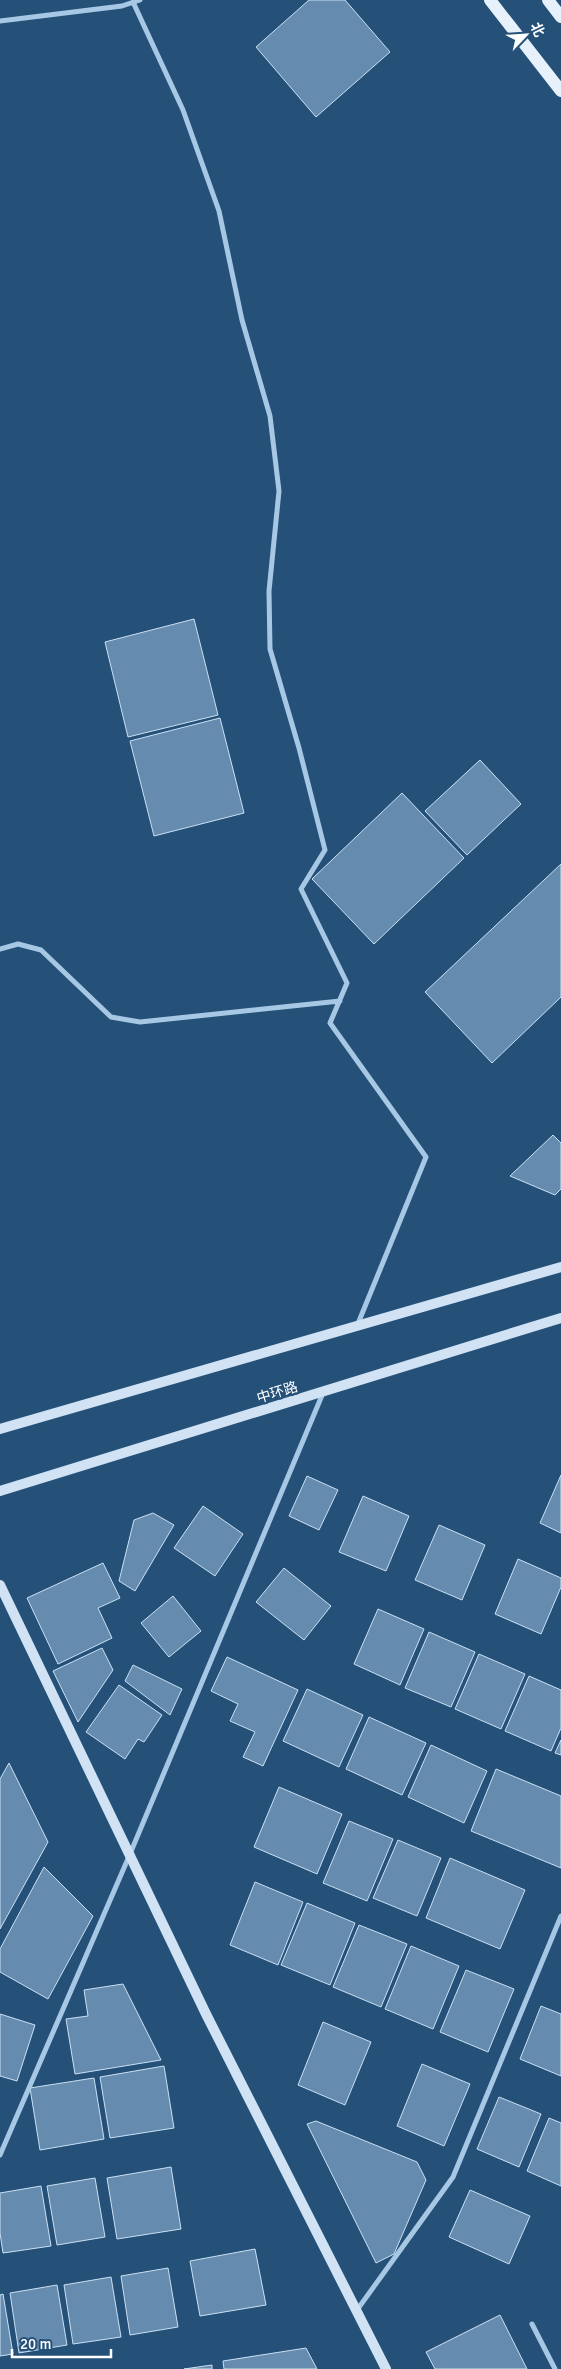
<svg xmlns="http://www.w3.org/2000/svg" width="561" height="2369" font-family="Signika,'Noto Sans SC',sans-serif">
<rect width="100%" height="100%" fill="#255179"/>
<path fill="#658caf" stroke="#cae0f3" d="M309,0H345L390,52L316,117L256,47Z
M194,619L218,715L128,737L105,642Z
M220,718L244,813L154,836L130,741Z
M480,760L521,804L467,855L425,811Z
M402,793L464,858L374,944L312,879Z
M561,864V997L492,1063L425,992Z
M553,1135L561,1143V1189L555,1195L510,1176Z
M561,1475V1533L540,1523Z
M307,1476L338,1490L319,1530L289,1516Z
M363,1496L409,1516L386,1571L339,1552Z
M203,1506L243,1534L215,1576L174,1548Z
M153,1513L174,1525L135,1591L119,1581L134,1520Z
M439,1525L485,1545L462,1600L415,1580Z
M518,1559L561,1578V1587L541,1634L495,1614Z
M103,1563L120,1598L98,1608L112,1638L58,1664L27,1598Z
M284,1568L331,1606L304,1640L256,1602Z
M173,1596L201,1631L169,1657L141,1623Z
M378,1609L424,1629L400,1685L354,1664Z
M429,1632L475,1652L451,1707L405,1688Z
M102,1648L113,1670L78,1722L53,1671Z
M479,1654L525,1674L501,1729L455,1709Z
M227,1657L298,1690L263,1766L243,1757L255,1732L230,1721L238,1704L211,1691Z
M133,1665L182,1689L170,1715L125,1681Z
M529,1676L561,1690V1728L551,1751L505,1731Z
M119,1685L162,1715L144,1742L138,1739L125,1759L86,1732Z
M307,1689L363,1715L339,1767L283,1741Z
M369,1717L426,1743L402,1795L346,1769Z
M561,1740V1755L555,1753Z
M431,1745L487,1771L464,1823L408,1797Z
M9,1763L48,1842L0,1929V1779Z
M496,1769L561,1796V1868L471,1831Z
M279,1787L342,1814L317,1874L254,1847Z
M349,1821L393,1839L367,1901L323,1883Z
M398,1840L441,1858L417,1916L373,1898Z
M450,1858L525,1890L500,1949L426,1918Z
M44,1867L93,1916L48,1999L0,1972V1949Z
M255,1882L303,1902L278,1965L230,1945Z
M307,1903L355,1923L330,1985L281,1965Z
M359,1925L407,1944L381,2007L333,1987Z
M411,1946L459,1966L433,2029L385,2009Z
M466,1970L514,1989L488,2052L440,2032Z
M123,1984L161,2060L75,2074L66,2019L88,2016L84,1990Z
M541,2006L561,2014V2076L520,2059Z
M0,2014L35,2025L17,2081L0,2076Z
M323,2022L371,2042L345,2105L298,2085Z
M422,2064L470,2084L444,2146L397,2126Z
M164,2066L174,2128L110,2138L100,2077Z
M94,2078L104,2139L40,2150L30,2088Z
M499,2097L541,2114L519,2167L477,2149Z
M549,2118L561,2123V2186L527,2171Z
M316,2121L417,2162L426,2180L394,2254L376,2263L307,2124Z
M171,2167L181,2229L117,2239L107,2178Z
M95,2178L105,2237L57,2245L47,2186Z
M41,2186L51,2246L3,2253L0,2233V2193Z
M470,2190L530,2216L509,2264L449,2237Z
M255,2249L266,2305L200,2316L190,2261Z
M168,2268L178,2327L130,2335L121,2276Z
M111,2277L121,2337L73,2344L64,2285Z
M57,2285L67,2345L19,2353L10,2293Z
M3,2294L13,2354L0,2356V2295Z
M500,2315L527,2369H435L426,2352Z
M306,2348L317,2369H224L223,2361Z
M212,2365V2369H184Z"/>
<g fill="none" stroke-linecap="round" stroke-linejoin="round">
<path stroke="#a7c8e4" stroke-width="5" d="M133,2L183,110L219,211L242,320L270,416L279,491L269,591L270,649L299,748L325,850L301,889L347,983L330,1023L426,1157L357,1326
M0,21L122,6L140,0
M0,949L18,944L41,950L111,1017L140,1022L340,1001
M0,2155L130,1854L323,1393
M357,2310L453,2177L561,1916
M532,2324L555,2369"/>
<path stroke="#d0e2f4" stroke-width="10" d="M0,1429L561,1267
M0,1491L561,1318
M0,1585L206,2014L386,2369"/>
<path stroke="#e7f1fc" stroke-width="12" d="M490,0L561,91
M548,0L561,17"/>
</g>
<g text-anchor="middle" stroke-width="4.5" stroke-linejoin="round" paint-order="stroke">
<g font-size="14" fill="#fff" stroke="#255179">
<text transform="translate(277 1392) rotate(-17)" y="5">中环路</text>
</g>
</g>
<g transform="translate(526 35) rotate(65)" stroke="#255179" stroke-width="4" paint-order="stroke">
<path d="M0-4L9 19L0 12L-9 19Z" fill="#ffffff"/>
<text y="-8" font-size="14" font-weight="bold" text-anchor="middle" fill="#ffffff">北</text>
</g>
<path d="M12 2349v8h99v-8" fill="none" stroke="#ffffff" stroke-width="2.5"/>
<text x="20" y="2349" font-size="15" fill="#ffffff" stroke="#255179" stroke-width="4" paint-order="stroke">20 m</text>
</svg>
